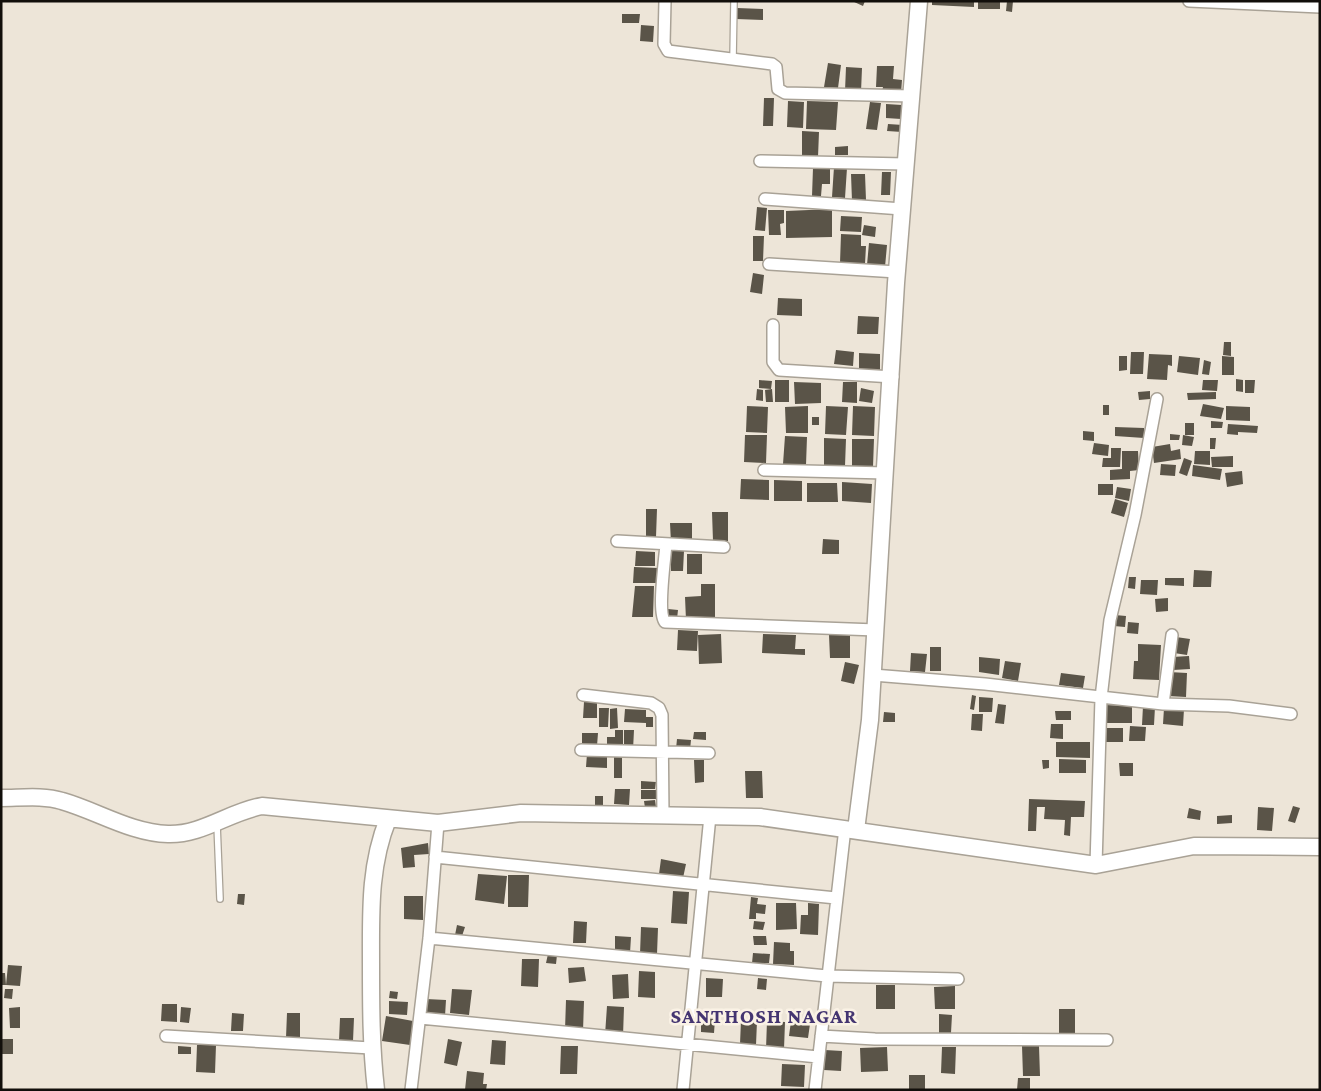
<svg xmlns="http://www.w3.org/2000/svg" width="1321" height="1091" font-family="'Crimson Pro',serif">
<rect width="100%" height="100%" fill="#ede5d8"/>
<path fill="#5a5448" d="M852,1H865L863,6Z
M932,1H974V7L932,5Z
M978,1H1000V9H978Z
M1007,1H1013L1012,12L1006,11Z
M737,8L763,9V20L736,19Z
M622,14H640L639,23H622Z
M641,25L654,26L653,42L640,41Z
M828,63L841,65L838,88L824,87Z
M877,66H894L893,79L902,80L901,93L882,91L883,87H876Z
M846,67L862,68L861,92L845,91Z
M764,98H774L773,126H763Z
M788,101L804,102L803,128L787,127Z
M807,101L838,102L836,130L806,129Z
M870,102L881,103L877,130L866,129Z
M886,104L902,105L901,119L886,118Z
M888,124L903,125L902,132L887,131Z
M802,131L819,132L818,157H802Z
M848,146V155H835V147Z
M834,167L847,168L845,198L832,197Z
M813,168L830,169V184H822L821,196H812Z
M882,172H891L890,195H881Z
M851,174H865L866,200L852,201Z
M757,207L767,208L765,231L755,230Z
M832,209V237L786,238V211Z
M768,210H784V223L780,224L781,235H769Z
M841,216L862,217L861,232L840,231Z
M864,225L876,227L875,237L862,235Z
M841,234L861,235V246H866L865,264L840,263Z
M753,236H764L763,261H753Z
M869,243L887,245L885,267L867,265Z
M753,273L764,275L762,294L750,292Z
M778,298L802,299V316L777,315Z
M858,316L879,317L878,334H857Z
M1224,342H1231V356L1223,355Z
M836,350L854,352L853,366L834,364Z
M1131,352H1144L1143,374H1130Z
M859,353L880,354V371H859Z
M1149,354L1172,355V366L1168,365L1167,380L1147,379Z
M1119,356H1127V370L1119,371Z
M1179,356L1200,358L1198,375L1177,372Z
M1222,356L1234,357V375H1222Z
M1204,360L1211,362L1209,375L1202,374Z
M1236,379L1243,380V392L1236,391Z
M759,380L772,381L771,389L759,388Z
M775,380H789V402H775Z
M1203,380H1218L1217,391L1202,390Z
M1245,380H1255L1254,393H1245Z
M794,382L821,383V403L795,404Z
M843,382H857V403L842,402Z
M861,388L874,391L872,403L859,401Z
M757,389L763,390V401L756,400Z
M772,389L773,402H766L765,390Z
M1150,391V399L1139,400L1138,392Z
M1216,392V399L1188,400L1187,393Z
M1203,404L1224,408L1221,419L1200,416Z
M1103,405H1109V415H1103Z
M747,406L768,407L767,433L746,432Z
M808,406V433H786L785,407Z
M826,406L848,407L846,435L825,434Z
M853,406L875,407L874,436L852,435Z
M1226,406L1250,407V421L1226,420Z
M812,417H819V425H812Z
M1211,421L1223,422L1222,428H1211Z
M1185,423H1194V435H1185Z
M1228,424L1258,426L1257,433L1238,432V435L1227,434Z
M1115,427L1144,428V438L1115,436Z
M1083,431L1094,432V441L1083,440Z
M1170,434L1180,435L1179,440H1170Z
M745,435H767L766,463L744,462Z
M1183,435L1194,437L1192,446L1182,445Z
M785,436L807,437L806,465L783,464Z
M824,438L846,439L845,466L824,465Z
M1210,438H1216L1215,449H1210Z
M852,439H874L873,467L852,466Z
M1094,443L1109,445L1108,456L1092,454Z
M1170,444L1171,451L1180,449L1181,459L1154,463L1152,447Z
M1111,448H1121L1120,467H1102L1103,458H1111Z
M1122,451H1138L1139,470L1130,471V479L1110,480V470L1122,469Z
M1195,451H1210V465L1194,464Z
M1233,456V467H1212L1211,457Z
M1184,458L1192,461L1187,476L1179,473Z
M1161,464L1176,465L1175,476L1160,475Z
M1193,465L1222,469L1220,480L1192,476Z
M1242,471L1243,484L1227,487L1225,473Z
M741,479L769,480V500L740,499Z
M774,480L802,481V501H774Z
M842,482L872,484L871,503L842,501Z
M807,483H837L838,502H807Z
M1098,484H1113V495H1098Z
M1117,487L1131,489L1129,501L1115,498Z
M1115,499L1128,503L1124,517L1111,513Z
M646,509H657L656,537H646Z
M712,512H728V541H713Z
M670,523H692V542L671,543Z
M823,539L839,540V554H822Z
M671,550L684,551L683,571H671Z
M636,551L655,552V566H635Z
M687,554H702V574H687Z
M634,567L658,568L657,583H633Z
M1194,570L1212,571L1211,587H1193Z
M1129,577H1136L1135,589L1128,588Z
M1165,578H1184V586L1165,585Z
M1141,580H1158L1157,595L1140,594Z
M701,584H715V619L686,620L685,597L701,596Z
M635,586H654L653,617H632Z
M1168,598V611L1156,612L1155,599Z
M668,609L678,610L677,619L667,617Z
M1115,615L1126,616L1125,627L1114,626Z
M1128,622L1139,623L1138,634L1127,633Z
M678,630L698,631L697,651L677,650Z
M721,634L722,663L699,664L698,635Z
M763,634L796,635L795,649H805V655L762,653Z
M829,635H850V658H830Z
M1176,637L1190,639L1187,655L1174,653Z
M1138,644L1161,645L1159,680L1133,679L1134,661H1138Z
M930,647H941V671H930Z
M911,653L927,654L925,672L910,671Z
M1189,656L1190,669L1173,670L1172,657Z
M979,657L1000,659L999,675L979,672Z
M1005,661L1021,663L1018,681L1002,678Z
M845,662L859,665L854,684L841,681Z
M1169,672L1187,673L1186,697L1168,696Z
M1061,673L1085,676L1083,688L1059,685Z
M972,695L976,696L974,710L970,709Z
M979,697L993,698L992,712H979Z
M584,702H597V718H583Z
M998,704L1006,705L1004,724L995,723Z
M1104,705L1132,706V723H1104Z
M1143,706L1155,707L1154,725H1142Z
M599,708H609L608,727H599Z
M617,708L618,728L610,729V709Z
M1164,708L1184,709L1183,726L1163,724Z
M625,709L646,710V717H653V727H646V723L624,722Z
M1055,711H1071V720H1056Z
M884,712L895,713V722H883Z
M972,714H983L982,731L971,730Z
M1051,724H1063V739L1050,738Z
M1130,726L1146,727L1145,741H1129Z
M1106,728H1123V742H1106Z
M615,730H623V747H607V737H615Z
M624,730H634L633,750H624Z
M694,732H706V740L693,739Z
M582,733H598L597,746H582Z
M677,739L691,740L690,750L676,749Z
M1056,742H1090V758L1056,757Z
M587,754L607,755V768L586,767Z
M614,754H622V778H614Z
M1059,759L1086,760V773H1059Z
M694,760H704V782L695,783Z
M1042,760H1049V768L1043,769Z
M1119,763H1133V776H1120Z
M745,771H762L763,798H746Z
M641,781L656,782L655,789H641Z
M615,789H630L629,805L614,804Z
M641,790H656V799H641Z
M595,796H603V807H595Z
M1029,799L1085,801L1084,817H1071L1070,836L1064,835L1065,820L1044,819L1045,807H1037L1036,831H1028Z
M655,800L656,807L645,808L644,801Z
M1293,806L1300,808L1295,823L1288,821Z
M1258,807L1274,808L1272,831L1257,830Z
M1189,808L1201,811L1200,820L1187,818Z
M1232,815V823L1217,824V816Z
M428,843L429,854L414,855L415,867L403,868L401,848Z
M661,859L686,864L683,878L659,874Z
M478,874L507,876L504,904L475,900Z
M508,875H529L528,907H508Z
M673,891L689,892L687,924L671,923Z
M238,894H245L244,905L237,904Z
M404,896H423V920L404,919Z
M751,897L758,898L757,904L766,905L765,914L756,913V919H749Z
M776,903H796L797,929L776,930Z
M808,903L819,904L818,935L800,934L801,915H808Z
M574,921L587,922L586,943H573Z
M754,921L765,922L763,930L753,929Z
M457,925L465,927L462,936L455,935Z
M641,927L658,928L657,954H640Z
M615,936L631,937L630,953L615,952Z
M753,936H766L767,945H754Z
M774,942L790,943V951H794V965L773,964Z
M753,953L770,954L769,963H752Z
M548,954L557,955L556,964L546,963Z
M522,959H539L538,987L521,986Z
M8,965L22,966L20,986L6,985Z
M584,967L586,981L569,983L568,968Z
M639,971L655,972V998L638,997Z
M1,973H5L6,985H1Z
M628,974L629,998L613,999L612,975Z
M706,978L723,979L722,997H706Z
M758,978L767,979L766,990L757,989Z
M876,985H895V1009H876Z
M955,986V1009H935L934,987Z
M5,989H13L12,999L4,998Z
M452,989L472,990L469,1015L450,1013Z
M390,991L398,992L397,999L389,998Z
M426,999L446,1000L445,1016L426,1015Z
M566,1000L584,1001L583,1031L565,1030Z
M389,1001L408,1002L407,1015L389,1014Z
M162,1004H177V1022L161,1021Z
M607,1006L624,1007L623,1036L605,1035Z
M20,1007V1028H10L9,1008Z
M181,1007L191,1008L189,1023L180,1022Z
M1059,1009H1075V1033H1059Z
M232,1013L244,1014L243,1031H231Z
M287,1013H300V1038H286Z
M939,1014L952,1015L951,1033H939Z
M386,1016L413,1021L410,1045L382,1041Z
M340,1018H354L353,1041H339Z
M701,1018L715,1019L714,1033L701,1032Z
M741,1020L757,1021L756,1045L740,1044Z
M767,1021L785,1022L784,1049H766Z
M791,1021L810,1024L808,1038L789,1036Z
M1,1039H13V1054H1Z
M448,1039L462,1042L457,1066L444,1063Z
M492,1040L506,1041L505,1065L490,1064Z
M197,1045H216L215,1073L196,1072Z
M178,1046L191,1047V1054H178Z
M561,1046H578L577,1074H560Z
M1022,1046H1039L1040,1076H1023Z
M887,1047L888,1071L861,1072L860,1048Z
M942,1047H956L955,1074L941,1073Z
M825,1050L842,1051L841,1071L824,1070Z
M782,1064L805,1065L804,1087L781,1086Z
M467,1071L484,1073L483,1084H487L486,1090H465Z
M909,1075H925V1090H909Z
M1018,1078H1030V1090H1017Z"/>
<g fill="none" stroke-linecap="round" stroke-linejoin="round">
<defs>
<path id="lane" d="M733,59L734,1
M217,824L220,899"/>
<path id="street" d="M665,1L664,44L668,51L772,64L776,67L778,89L785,93L912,96
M1189,1L1320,7
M760,161L906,164
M765,199L902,209
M769,264L897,272
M773,325V362L779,370L893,377
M764,470L886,473
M617,541L724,547
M666,544C665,559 657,613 665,622L876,630
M873,675L985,684L1163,704L1229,706L1291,714
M583,695L651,703L659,708L662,715L663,815
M1163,704L1172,635
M581,750L709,753
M435,857L836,898
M1096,865L1101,698L1110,620L1135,515L1157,399
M429,938L827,976L958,979
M420,1018L818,1057
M166,1036L371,1048
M821,1036L875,1039L1107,1040
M411,1090L429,938L438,823
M683,1090L710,816
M815,1090L845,828"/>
<path id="secondary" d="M1,798C21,798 43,795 62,801C97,811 131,833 168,834C202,835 229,812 262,806L438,823L521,813L760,817L1096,865L1194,846L1320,847
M856,830L870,720L896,283L919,1
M376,1090C371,1047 371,1006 371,963C371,913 369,866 388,819"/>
</defs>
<use href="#lane" stroke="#a9a296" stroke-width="8"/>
<use href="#street" stroke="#a9a296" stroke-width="14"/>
<use href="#secondary" stroke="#a9a296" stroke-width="19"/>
<use href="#lane" stroke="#fff" stroke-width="5.5"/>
<use href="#street" stroke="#fff" stroke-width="11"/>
<use href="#secondary" stroke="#fff" stroke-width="16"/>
</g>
<g text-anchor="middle" stroke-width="5" stroke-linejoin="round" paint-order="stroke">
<g font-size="21" font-weight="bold" letter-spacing="1" fill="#443571" stroke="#faf2e5">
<text x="764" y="1023">SANTHOSH NAGAR</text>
</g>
</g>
<rect width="1321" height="1091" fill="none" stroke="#120f0b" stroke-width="5"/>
</svg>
